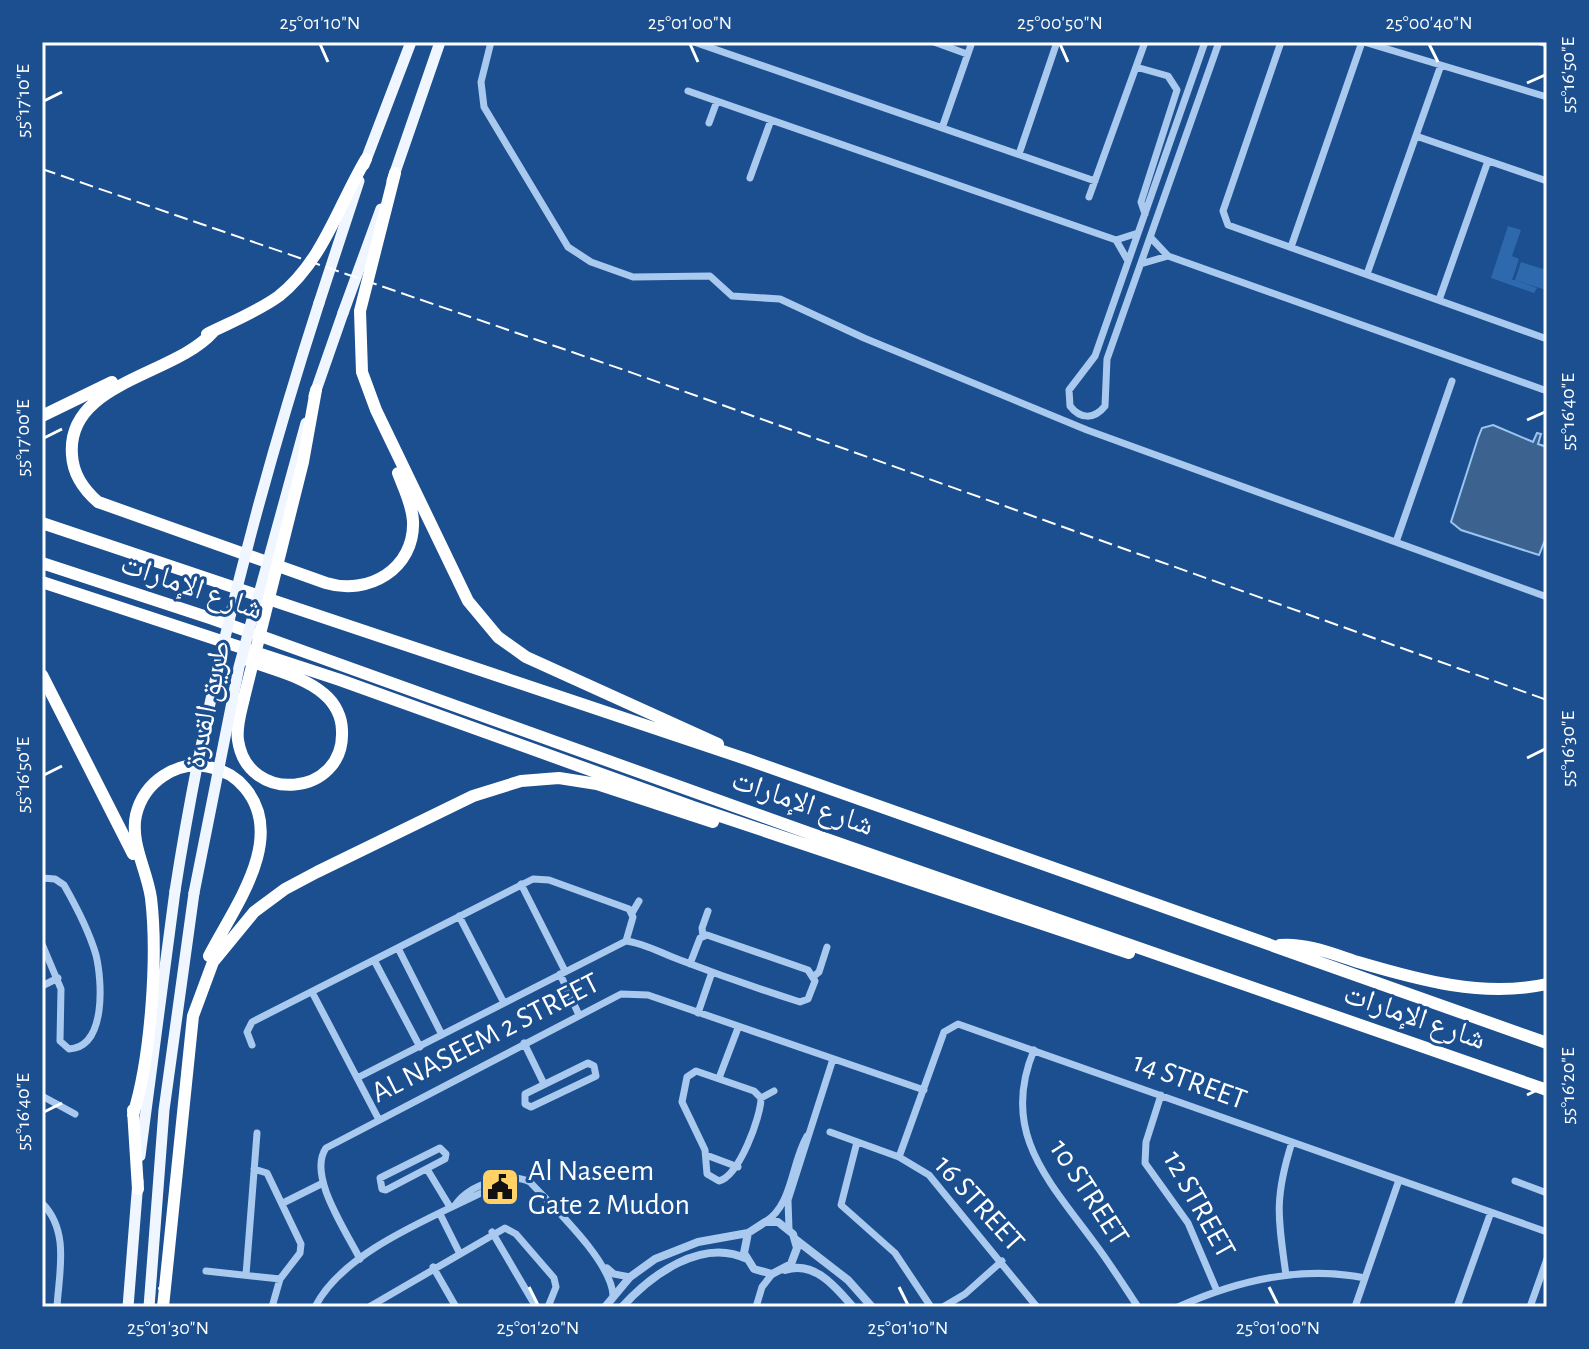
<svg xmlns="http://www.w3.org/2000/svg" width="1589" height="1349" font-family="'Alegreya Sans','Noto Naskh Arabic',sans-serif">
<rect width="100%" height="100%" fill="#1b4f8f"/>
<path fill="#2e69ad" d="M1508,226L1521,230L1512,256L1519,259L1512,280H1515L1521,262L1543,269L1547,258L1546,290L1515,280L1537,288L1534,293L1491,278Z"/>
<path fill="#3c6290" stroke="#9cc4f0" stroke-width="2" d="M1493,425L1533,442L1537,433L1541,434L1538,444L1547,447V535L1539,555L1461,530L1451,522L1478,438L1482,428Z"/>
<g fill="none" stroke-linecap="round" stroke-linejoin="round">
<path stroke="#a9c9ee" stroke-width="7" d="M491,42L481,82L484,107L568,247L591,262L633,277L710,276L732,296L780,299L864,338L1087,430L1547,597
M694,42L1095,181
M934,42L967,54
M1205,42L1095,356L1069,390L1070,406C1080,419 1094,420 1105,406L1107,359L1219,42
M1281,42L1223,211L1228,225L1547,339
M1364,42L1547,97
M1540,42L1547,44
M1136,67L1168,76L1177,90L1141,202L1145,214
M688,91L1116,240L1138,233
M709,123L717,101
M942,128L972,42
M1416,136L1547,181
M1019,154L1057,42
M750,178L771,120
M1089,197L1145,42
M1152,239L1168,256L1547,391
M1116,240L1128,261
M1291,247L1362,42
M1144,263L1168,256
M1367,274L1441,65
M1439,300L1488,161
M1396,542L1452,381
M42,878L55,879L64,885C76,906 89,931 96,955C102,980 107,1047 69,1049L60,1041L61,989L42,944
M521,884L565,971
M632,913L639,901
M459,916L504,1003
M703,936L702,928L708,911
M398,948L442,1035
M374,960L420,1047
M560,974L579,1015
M814,976L819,972L827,947
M42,986L58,978
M312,992L378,1118
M698,1013L712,972
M524,1043L544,1084
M252,1045L247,1032L252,1022L533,879L549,880L629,909L633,917L626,941
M1034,1050C999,1133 1050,1182 1096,1245C1111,1265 1124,1286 1138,1307
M588,1063L594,1066L596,1076L531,1107L525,1104V1094Z
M696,1071L754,1091L761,1098C761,1117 739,1176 719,1181L707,1174L705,1150L682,1102L687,1077Z
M357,1078L626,941C644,943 663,954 680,960C719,975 759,989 800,1002L808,999L815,981L808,970L707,935L700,938L690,964
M719,1078L738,1028
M1161,1095L1146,1142L1145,1163L1188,1223L1217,1291
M42,1096L75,1114
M761,1098L774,1091
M830,1132L899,1157L929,1175L1037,1307
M857,1142L841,1205L895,1253L931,1307
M440,1148L446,1154L445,1159L386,1190L382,1189L380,1178Z
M706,1155L738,1167
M899,1157L944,1032L958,1024L1547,1232
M254,1169L267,1173L301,1244L300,1253L280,1279L272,1307
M427,1169L450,1207
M1515,1181L1547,1193
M42,1203C70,1231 59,1272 57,1307
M283,1203L323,1183
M456,1204C469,1185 510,1171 530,1182C554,1208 611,1261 613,1295
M440,1214L459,1252
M765,1222C793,1205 791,1163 807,1136
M789,1229L788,1200L833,1059
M492,1232L536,1307
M360,1259C346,1231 307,1175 326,1148L621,994L648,995L924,1090
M433,1267L456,1307
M607,1268L614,1274L630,1277
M206,1271L280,1279
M246,1275L257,1133
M1286,1275C1278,1217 1274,1199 1292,1142
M315,1307C344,1249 440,1215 495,1186L500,1180
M369,1307L505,1228L516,1234L554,1278L556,1287L548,1307
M756,1307L762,1287L772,1274
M943,1307L965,1294L1002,1261
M1178,1307C1236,1281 1301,1265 1365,1278
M1355,1307L1399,1180
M1457,1307L1491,1212
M1530,1307L1547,1259"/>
<path stroke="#a9c9ee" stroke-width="8" d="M795,1239L848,1280L872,1307
M785,1270C814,1260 836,1287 853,1307
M605,1307L630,1277L655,1259L698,1242L748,1233L765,1222H778L793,1234L797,1248L791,1264L772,1274L754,1269L744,1253L748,1233
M622,1307C651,1275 702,1237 747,1259"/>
<path stroke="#f0f6ff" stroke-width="11" d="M364,165L411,42
M392,181L440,42
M319,303L359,181
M343,313L381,209
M140,1156L175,891
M128,1307L138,1181
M149,1307L164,1110L194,893"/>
<path stroke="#fff" stroke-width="12" d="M395,173L360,311L362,372L376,410L468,601L498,637L526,657L718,744
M213,332C174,376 66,382 72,455C73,474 83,489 98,502L326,583C368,596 415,569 413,521C412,504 404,489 398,473
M207,334C231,322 257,312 279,296C323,261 338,206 366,159
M42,416L112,382
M42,523L749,760L1547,1043
M42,563L213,619L809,833L1547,1090
M42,582L340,680L693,807L1129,953
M42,675L133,854
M244,698C241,712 236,726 238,740C247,805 345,797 342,731C342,717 335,703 324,694C304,676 269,669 245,659
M1280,945C1307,943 1333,954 1358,962C1419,980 1483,998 1547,984
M133,1110L138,1189
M133,1115C151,1058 158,957 151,898C147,870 130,843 136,815C144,782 176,760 209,767C224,770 236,777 245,788C288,839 232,910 209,956
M163,1307L193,1016L213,962L254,912L285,889L317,872L473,796L521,781L559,778L597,784L713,822"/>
<path stroke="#fff" stroke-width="2" stroke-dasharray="14 6" stroke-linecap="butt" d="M42,169L627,371L1547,700"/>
<path stroke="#f0f6ff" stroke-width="11" d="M314,396L343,313
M175,891C206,691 257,495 319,303
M194,893L239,667L306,423"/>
<path stroke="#fff" stroke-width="12" d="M244,698L303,462L316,390"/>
</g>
<path fill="none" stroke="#fff" stroke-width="3" d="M320,44L328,62M690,44L698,62M1060,44L1068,62M1429,44L1438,62M1527,83L1545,75M44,101L62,92M1527,420L1545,412M44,438L62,429M1527,758L1545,749M44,775L62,766M1527,1095L1545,1086M44,1112L62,1103M159,1287L168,1305M529,1287L538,1305M899,1287L908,1305M1269,1287L1278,1305"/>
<defs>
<symbol id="civic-square" viewBox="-11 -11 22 22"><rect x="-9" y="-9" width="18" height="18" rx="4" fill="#ffd166" stroke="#1b4f8f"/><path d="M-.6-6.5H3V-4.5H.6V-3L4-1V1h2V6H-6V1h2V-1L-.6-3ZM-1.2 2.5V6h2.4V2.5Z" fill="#111"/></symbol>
</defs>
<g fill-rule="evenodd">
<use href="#civic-square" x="478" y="1165" width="44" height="44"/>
</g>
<g text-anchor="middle" stroke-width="6" stroke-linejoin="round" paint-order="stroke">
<g font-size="30" fill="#fff" stroke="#1b4f8f">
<text transform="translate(192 586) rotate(19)" y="10">شارع الإمارات</text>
<text transform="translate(207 704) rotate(-78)" y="10">طريق القدرة</text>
<text transform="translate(803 802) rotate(19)" y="10">شارع الإمارات</text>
<text transform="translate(1415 1016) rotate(19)" y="10">شارع الإمارات</text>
<text transform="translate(485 1037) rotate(-27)" y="10">AL NASEEM 2 STREET</text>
<text transform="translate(1190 1080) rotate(20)" y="10">14 STREET</text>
<text transform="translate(1090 1192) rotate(57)" y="10">10 STREET</text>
<text transform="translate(980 1203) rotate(48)" y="10">16 STREET</text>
<text transform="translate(1200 1204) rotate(61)" y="10">12 STREET</text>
</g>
<g font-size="30" fill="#fff" stroke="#1b4f8f" text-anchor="start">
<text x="528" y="1180">Al Naseem<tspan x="528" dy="34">Gate 2 Mudon</tspan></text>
</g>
</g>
<rect width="1589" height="1349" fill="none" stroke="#1b4f8f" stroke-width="88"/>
<rect x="44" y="44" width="1501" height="1261" fill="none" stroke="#fff" stroke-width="3"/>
<g font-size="20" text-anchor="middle" fill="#fff">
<text x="320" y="29">25°01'10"N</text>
<text x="690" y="29">25°01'00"N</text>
<text x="1060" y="29">25°00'50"N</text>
<text x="1429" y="29">25°00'40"N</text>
<text transform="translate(1567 75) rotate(-90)" y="7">55°16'50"E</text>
<text transform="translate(22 101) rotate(-90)" y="7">55°17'10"E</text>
<text transform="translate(1567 412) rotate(-90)" y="7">55°16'40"E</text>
<text transform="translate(22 438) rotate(-90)" y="7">55°17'00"E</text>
<text transform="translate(1567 749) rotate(-90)" y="7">55°16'30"E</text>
<text transform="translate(22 775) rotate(-90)" y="7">55°16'50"E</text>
<text transform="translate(1567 1086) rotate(-90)" y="7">55°16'20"E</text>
<text transform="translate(22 1112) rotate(-90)" y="7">55°16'40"E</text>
<text x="168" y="1334">25°01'30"N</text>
<text x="538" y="1334">25°01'20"N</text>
<text x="908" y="1334">25°01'10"N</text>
<text x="1278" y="1334">25°01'00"N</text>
</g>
</svg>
